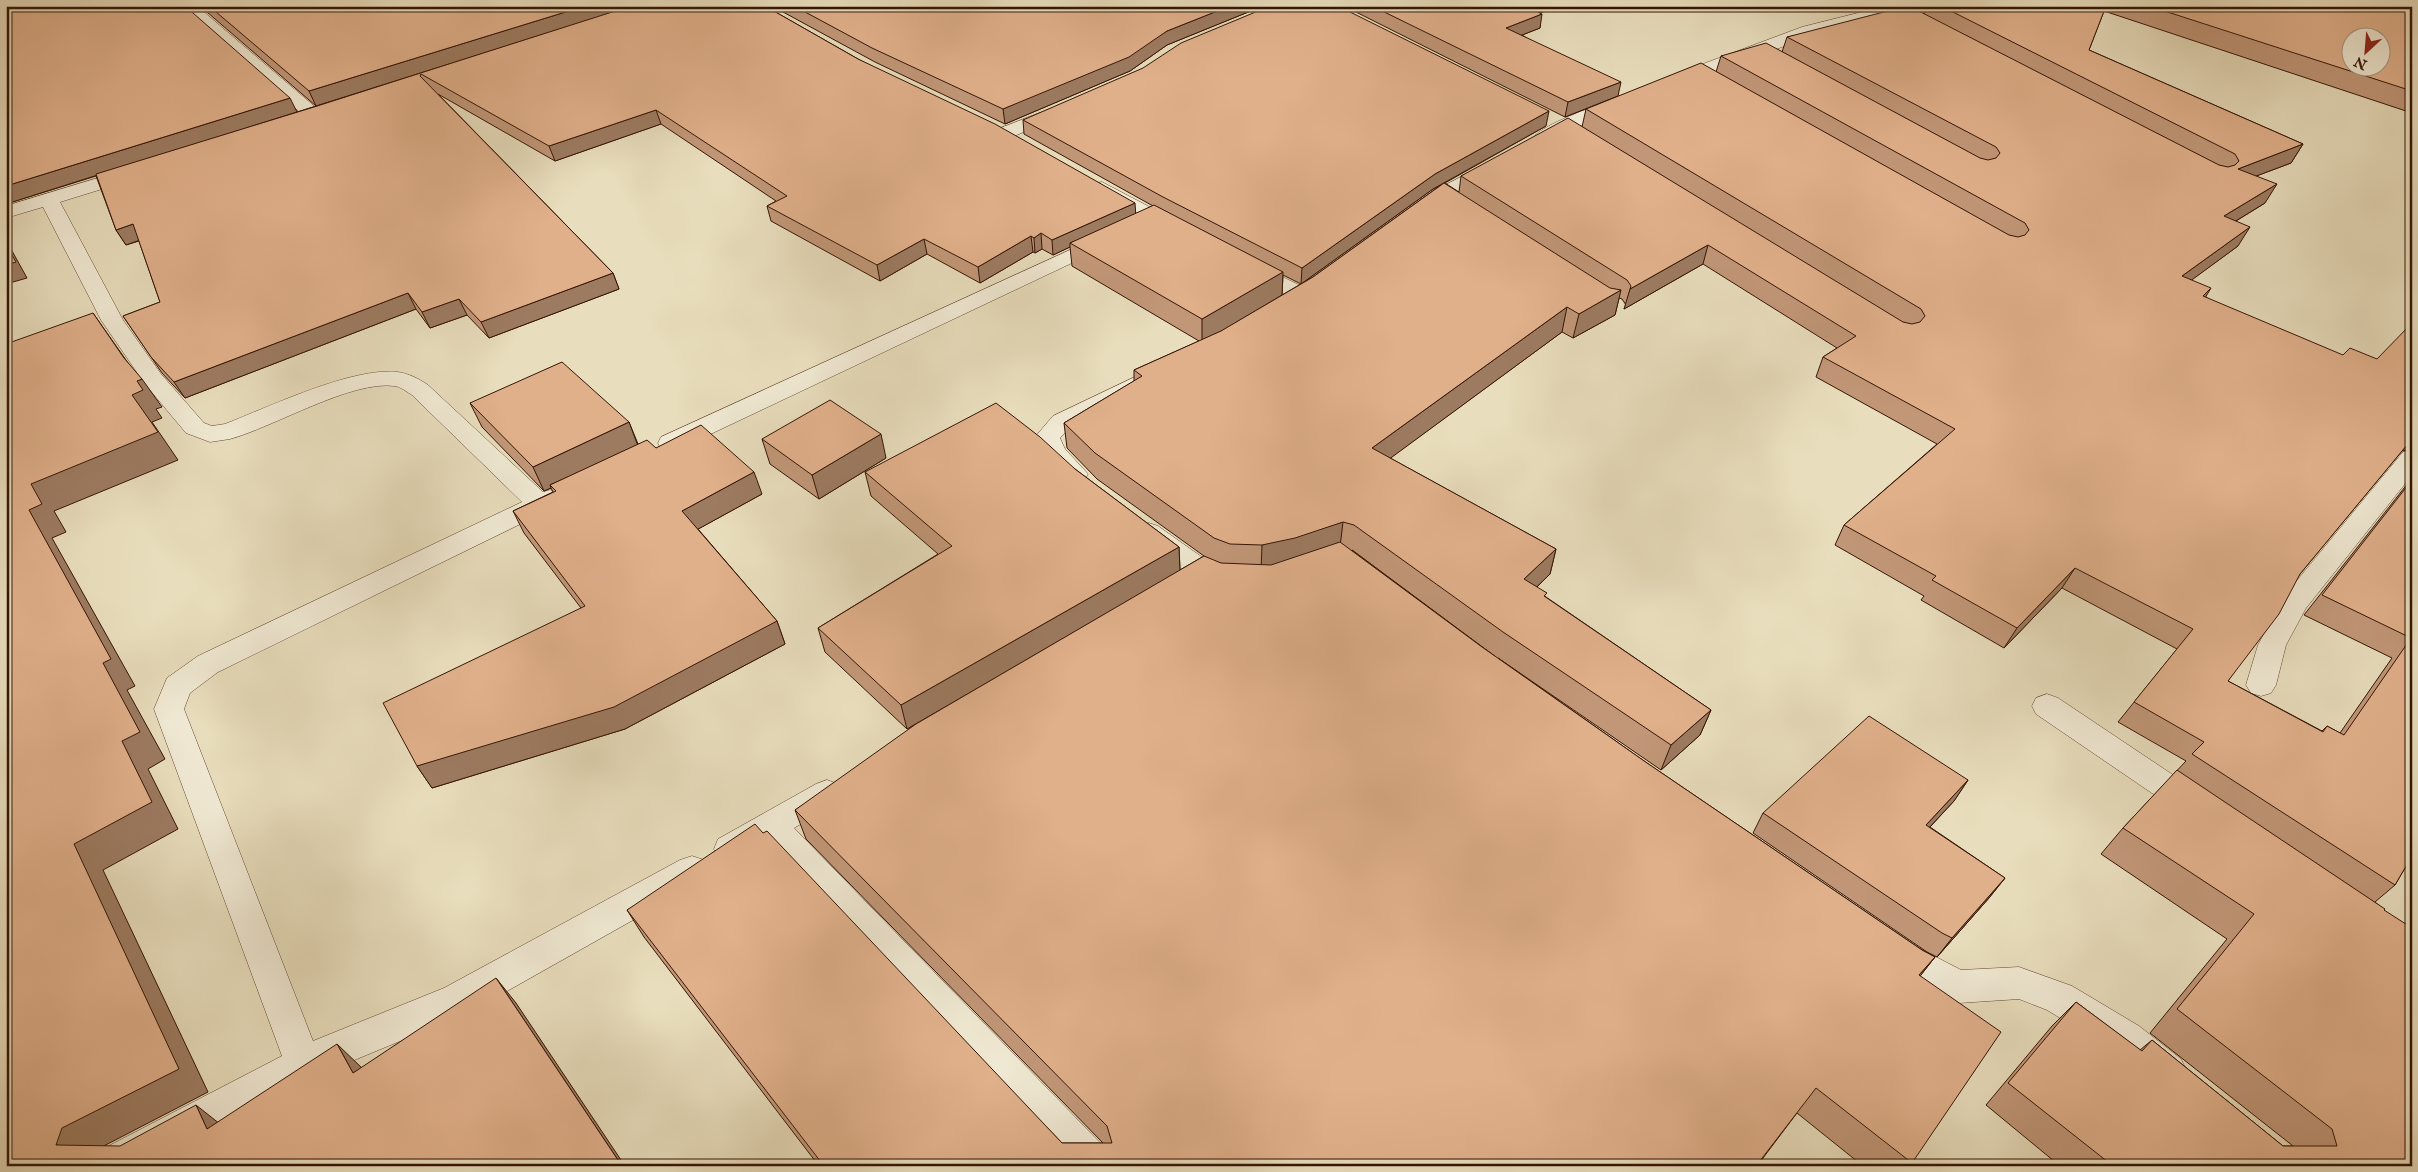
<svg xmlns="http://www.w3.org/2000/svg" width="2418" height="1172" font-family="'IM FELL English',serif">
<rect width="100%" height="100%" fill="#e8ddbc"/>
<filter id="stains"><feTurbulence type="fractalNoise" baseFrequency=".004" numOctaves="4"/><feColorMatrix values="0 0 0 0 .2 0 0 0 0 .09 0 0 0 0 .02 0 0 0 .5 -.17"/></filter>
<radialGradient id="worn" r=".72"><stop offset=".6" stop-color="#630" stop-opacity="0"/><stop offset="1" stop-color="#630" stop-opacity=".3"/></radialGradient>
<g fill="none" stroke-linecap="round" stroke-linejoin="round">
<defs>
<path id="street" d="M179,6H197L321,112L324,116L321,120H309Z
M1886,6H1914L1912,9L1814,35L1680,85H1668L1665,81L1668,77L1802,27Z
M1618,99L1624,100L1627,104L1624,108L1571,130L1549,142H1535L1533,138C1541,125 1601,103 1618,99Z
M1058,106L1064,107L1067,111L1064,115L1012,137H998L996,133L998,129Z
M1493,160L1500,162L1503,166L1500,170L1448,199L1428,213L1421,215L1414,213L1411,209L1434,191Z
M134,167L141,169L144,173L141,177L60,202L123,320L161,374L204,423L212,426L225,424C269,407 352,367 397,372C408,373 419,379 428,385L543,492L550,490L559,493L563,499L559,505L549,510L218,672L190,693L184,709L313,1041L444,988L680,860L692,856L704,860L709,870L704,880L470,1012L316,1076L151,1166H92L97,1152L282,1056L154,709L167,678L198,656L522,502L412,395C407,392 401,387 395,386C351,380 274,427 230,439L210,442L186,433L145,384L101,320L43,207L6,218V206Z
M1102,182L1182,224L1185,228L1182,232L1175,234L1168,232L1095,192L1092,188L1095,184Z
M1105,234L1112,236L1115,240L1112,244L679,449L670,451L661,449L658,443L661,437Z
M1250,261L1301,286C1311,279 1318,272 1331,275L1334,280C1325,292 1309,303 1294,300L1243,271L1239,267L1243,263Z
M1137,376L1145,378L1149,383L1145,388L1071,426L1060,438L1065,449L1088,474L1084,480C1059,487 1043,457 1035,437L1053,416Z
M2412,450V475L2306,608L2286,645L2276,685L2271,693L2261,696L2251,693L2246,685L2258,645L2285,595L2403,452Z
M1149,523L1158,526L1213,565L1233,574L1237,581L1233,588C1204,596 1162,555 1140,538L1136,532L1140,526Z
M2047,694L2058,698L2206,797L2211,806L2206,815L2195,819L2184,815L2036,714L2032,706L2036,698Z
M827,780L838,784L843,793L838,802L794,828L1109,1152L1114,1166H1068L767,844L730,863L718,859L714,849L718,839L816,784Z
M1892,934L1961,970L2019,967L2072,986L2139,1026L2181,1059L2187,1072L2181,1085L2168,1090L2155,1085L2113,1050L2047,1010L2019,999L1959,1003L1902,976L1880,961L1875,950L1880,939Z"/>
</defs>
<use href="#street" stroke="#624732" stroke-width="1"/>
<use href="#street" fill="#f0e9d3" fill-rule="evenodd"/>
</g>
<path fill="#c19778" stroke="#351504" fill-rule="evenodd" d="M6,6L297,112L477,55L316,106L200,6H765L858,59L1136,214L1153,206L1024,134L1023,120L1546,126L1445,183L1459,192L1461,176L1582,127L1586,109L1716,72L1721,56L1782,52L1787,37L1924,14L1927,6H2412V113L2104,11L2089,50L2303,144L2291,163L2256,176L2265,203L2236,221L2238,246L2191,280L2206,297L2402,451L2300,574L2228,681L2322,731L2327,726L2340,733L2392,658L2304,615L2412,478V856L2395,885L2375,902L2384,910L2412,1166H2060L1986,1105L2052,1026L2076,1002L2140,1050L2152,1040L2283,1146H2293L2150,1033L2227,939L2101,854L2123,828L2186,761L2118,722L2177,649L2062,588L2004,648L1921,600L1924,596L1835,545L1844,525L1937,444L1816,377L1823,357L1837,348L1703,264L1624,309L1626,305L1622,299L1619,298L1615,315L1573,338L1562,332L1390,458L1556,549L1550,574L1537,587L1546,597L1711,710L1700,735L1661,770L1498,658L1647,763L1922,950L1935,957L1920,976L1912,1163L1909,1166H1863L1797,1113L1757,1166H819L644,937L627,910L763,833L1062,1143H1103L806,839L795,810L1055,643L907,729L825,652L818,628L938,554L871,496L865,472L1075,469L1179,547L1180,570L1204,556L1097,479L1067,448L1064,423L1134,381V370L1199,341L1072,266L1070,247L1053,255L1042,249L1035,253L1033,252L980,283L927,254L880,281L771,221L767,206L776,201L661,124L555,161L438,94L613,273L619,289L489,338L467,315L430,328L416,309L185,398L162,373L123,316L160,302L139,241L126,245L116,230L96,176L6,204ZM1441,185L1313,277L1282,295L1283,275L1301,284L1433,189ZM1352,550L1496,657L1482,647Z
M772,6H1263L1167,45L1130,71L1005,124L875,62Z
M1344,6H1559L1540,13V28L1522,35L1618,96L1565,117Z
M470,403L629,422L638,444L656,448L762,494L698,529L777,621L785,644L625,729L432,788L417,766L581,608L524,533L513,511L553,492L551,488L544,491L482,427Z
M762,439L886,458L819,499L770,464Z
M1968,780L1954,801L1930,827L2005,878L1989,898L1937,957L1927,952L1753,833L1763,813Z"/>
<path fill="#9d7b61" stroke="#351504" d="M585,6H633L316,106L309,91Z
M1230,6H1263L1167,45L1130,71L1005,124L1003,109L1167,31Z
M1523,6H1559L1521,19Z
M1542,14L1540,28L1504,42L1506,28Z
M1621,82L1618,96L1565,117L1568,102Z
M290,98L297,112L6,204V186Z
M656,110L661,124L555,161L549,146Z
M1549,111L1546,126L1433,189L1301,284L1302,268L1435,174Z
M2303,144L2291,163L2227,187L2238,169Z
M2277,184L2265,203L2213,235L2224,216Z
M1135,203L1136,218L1070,243V247L1053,255L1052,240Z
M133,224L143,239L126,245L116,230Z
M2250,227L2238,246L2170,296L2182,276Z
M1041,233L1042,249L1035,253L1034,238Z
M1031,236L1033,252L980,283L978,267Z
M924,239L927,254L880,281L877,265Z
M6,240L27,278L6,284Z
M1708,245L1703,264L1624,309L1630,289Z
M1283,272L1282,295L1202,343V319Z
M613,273L619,289L489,338L481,322Z
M2211,288L2199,308L2203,296Z
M1621,290L1615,315L1573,338L1579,314Z
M408,293L416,309L185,398L174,382Z
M459,299L467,315L430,328L422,312Z
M1567,307L1562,332L1369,474L1372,448Z
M93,313L140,380L142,379L162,407L156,409L162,418L152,422L178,460L54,511L66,532L52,538L135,686L127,690L165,759L148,769L178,829L103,870L208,1092L96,1150L56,1145L74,844L122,741L103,663L29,510L31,484L132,395Z
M629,422L638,446L550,485L551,488L544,491L533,467Z
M881,434L886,458L819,499L812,475Z
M2412,439V449L2402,451Z
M754,472L762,494L691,533L682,511Z
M1343,522L1340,547L1261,571L1262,545Z
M1179,547L1180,571L907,729L901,705Z
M1556,549L1550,574L1518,605L1524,579Z
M2075,568L2062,588L2004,648L2017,628Z
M777,621L785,644L625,729L432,788L417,766Z
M1711,710L1700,735L1661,770L1671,745Z
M1968,780L1954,801L1913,845L1926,825Z
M2005,878L1989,898L1937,957L1952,938Z
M1935,957L1914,984L1919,975Z
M496,978L516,1003L625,1166H622Z
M337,1044L362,1068L353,1073Z
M196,1105L225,1128L207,1129Z"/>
<path fill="#e0b08b" stroke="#351504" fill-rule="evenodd" d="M6,6H185L290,98L6,186Z
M209,6H585L309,91Z
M631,6H765L858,59L995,124L1135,203L1052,240L1041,233L1034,238L1031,236L978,267L924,239L877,265L767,206L787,196L656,110L549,146L421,74L420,76L613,273L481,322L459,299L422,312L408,293L174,382L151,357L123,316L160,302L133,224L116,230L96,174L314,107Z
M794,6H1230L1167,31L1129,57L1003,109L872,48Z
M1270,6H1338L1549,111L1435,174L1302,268L1163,197L1023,120L1143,68L1181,43Z
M1372,6H1525L1542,14L1506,28L1621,82L1568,102Z
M1907,6H1909L2219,165L2228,167L2235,165L2239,161L2235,154L1941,6H2106L2089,50L2303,144L2238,169L2277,184L2224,216L2250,227L2182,276L2211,288L2203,296L2343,355L2350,348L2377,359L2412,323V439L2300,574L2279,614L2228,681L2323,732L2327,726L2344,735L2411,638L2322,595L2412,480V856L2395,885L2192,754L2204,742L2134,702L2193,629L2075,568L2017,628L1932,580L1936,576L1844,525L1955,429L1823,357L1856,336L1708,245L1630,289L1631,286L1627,280L1461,176L1568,118L1903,322L1912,324L1920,322L1925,316L1921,309L1586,109L1701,63L2009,235L2018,237L2025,235L2029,230L2025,223L1721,56L1766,43L1980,158L1988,160L1996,158L2000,153L1996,147L1787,37Z
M2149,6H2412V91ZM2350,38H2380V68H2350Z
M1444,183L1610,288L1621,290L1579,314L1567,307L1372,448L1556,549L1524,579L1547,593L1544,596L1711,710L1671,745L1503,632L1354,525L1343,522L1295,538L1262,545L1230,544L1214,538L1095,453L1064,423L1142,376L1134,370L1221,331L1313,277Z
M1154,205L1283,272L1202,319L1070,243Z
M6,245L16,262L6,265Z
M93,313L124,358L142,379L137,381L143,390L132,395L158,432L31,484L42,504L29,510L111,659L103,663L140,732L122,741L152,802L74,844L179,1069L62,1128L56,1145L120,1146L196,1105L207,1129L337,1044L353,1073L496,978L622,1166H6V344Z
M562,362L629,422L533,467L470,403Z
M830,400L881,434L812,475L762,439Z
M996,403L1040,437L1075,469L1179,547L901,705L818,628L952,546L865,472Z
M701,425L754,472L682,511L777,621L614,707L417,766L383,703L585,606L513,511L556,491L550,485L647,440L656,448Z
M1340,542L1482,647L1647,763L1922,950L1935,957L1919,975L2001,1032L1912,1163L1816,1088L1756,1166H824L627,910L755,824L763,833L767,831L1062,1143H1112L1107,1126L795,810L916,724L1204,556L1221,563L1271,565Z
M1869,716L1968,780L1926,825L2005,878L1952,938L1942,933L1763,813Z
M2177,770L2385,909L2384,910L2412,928V1166H2113L2008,1083L2076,1002L2142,1051L2152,1040L2283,1146H2337L2332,1129L2177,1009L2254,914L2123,828Z"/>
<rect width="2418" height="1172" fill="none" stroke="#e8ddbc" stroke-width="25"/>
<rect x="8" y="8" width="2403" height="1157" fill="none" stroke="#351504" stroke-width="2.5"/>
<rect x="12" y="12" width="2393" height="1147" fill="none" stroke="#351504"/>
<g transform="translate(2366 52) rotate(206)"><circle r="24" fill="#f0e9d3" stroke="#a59480"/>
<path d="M0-4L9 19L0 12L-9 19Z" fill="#8f2418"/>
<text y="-8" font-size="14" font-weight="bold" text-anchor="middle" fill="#351504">N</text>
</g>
<rect width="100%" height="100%" filter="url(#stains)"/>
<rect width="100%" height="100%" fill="url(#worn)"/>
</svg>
